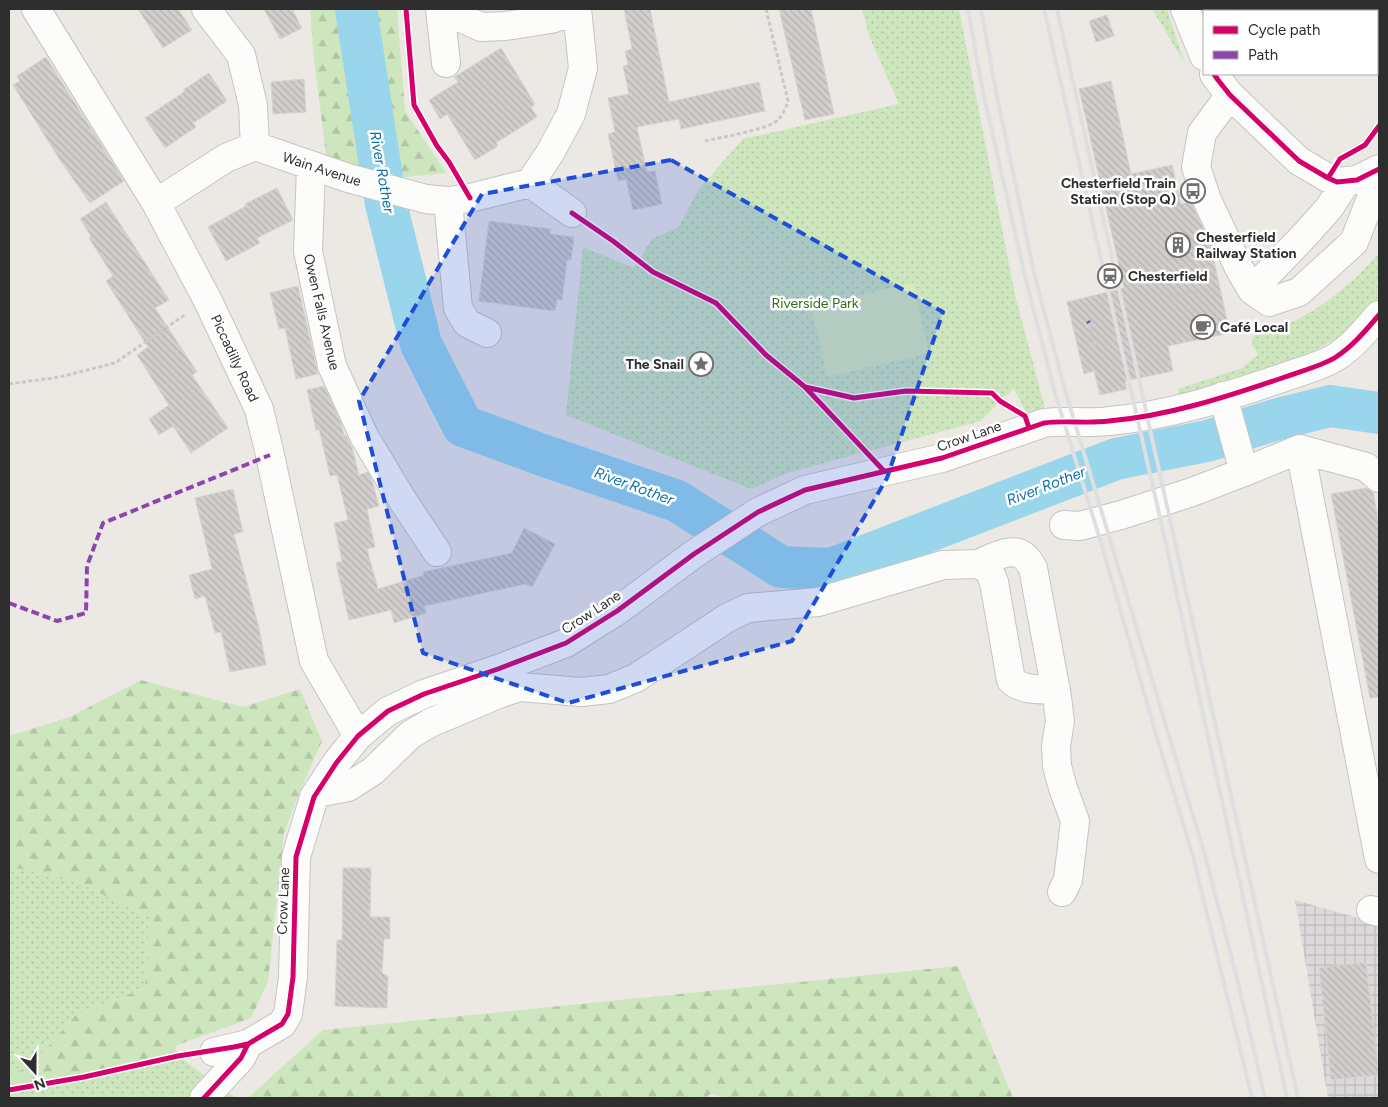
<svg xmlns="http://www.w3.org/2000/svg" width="1388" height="1107" font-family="Figtree,sans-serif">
<defs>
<pattern id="industrial-grid" width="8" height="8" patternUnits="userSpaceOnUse" patternTransform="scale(1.25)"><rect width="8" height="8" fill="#dcd9db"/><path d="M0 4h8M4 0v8" fill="none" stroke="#bdbbbc"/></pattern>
<pattern id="green-dots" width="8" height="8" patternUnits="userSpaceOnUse" patternTransform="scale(1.25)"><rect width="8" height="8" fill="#cee6be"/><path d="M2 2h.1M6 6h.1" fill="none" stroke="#b1c6a4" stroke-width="1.8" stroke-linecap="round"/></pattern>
<pattern id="forest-firs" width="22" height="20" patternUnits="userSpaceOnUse" patternTransform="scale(1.25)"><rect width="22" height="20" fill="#cee6be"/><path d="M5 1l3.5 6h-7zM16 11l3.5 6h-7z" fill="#b1c6a4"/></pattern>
<pattern id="building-back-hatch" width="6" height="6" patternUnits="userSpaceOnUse" patternTransform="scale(1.25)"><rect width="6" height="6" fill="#d1cecb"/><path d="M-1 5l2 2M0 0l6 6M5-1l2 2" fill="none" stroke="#b4b1af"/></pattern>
</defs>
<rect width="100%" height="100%" fill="#ece8e4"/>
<path fill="url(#industrial-grid)" d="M1295,900L1379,924V1098H1328Z"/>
<path fill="url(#green-dots)" d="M862,9H959L1015,295L1046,412L1028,416L1014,389L1000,401L981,421L787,473L751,489L566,415L583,247L634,268L653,238L678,228L698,190L743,139L899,104L870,38Z
M1152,9H1167L1184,62Z
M1379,253V298L1370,312L1348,332L1312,352L1276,365L1178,395V389L1242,368L1258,354L1252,345L1253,336C1264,332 1276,329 1286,325C1323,308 1353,283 1379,253Z
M9,866L79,883L149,917L145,988L76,1015L30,1067L9,1074Z
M178,1056L236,1098H9V1089Z"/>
<path fill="url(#forest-firs)" d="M310,9H397L405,111L446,173L396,178L327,163L313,50Z
M141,680L243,707L300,689L322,741L298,796L284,833L268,982L251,1018L175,1046L178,1056L9,1089V1074L30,1067L76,1015L145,988L149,917L79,883L9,866V736L70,717Z
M958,966L1013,1098H729L710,1094L706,1098H248L323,1030Z"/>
<path fill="#d9eabb" d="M913,283L929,353L827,377L811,307Z"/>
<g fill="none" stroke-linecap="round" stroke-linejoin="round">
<path stroke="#99d6ec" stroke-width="42" d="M356,9L386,204L421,344L463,426L545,456L677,501L781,567L831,569L1116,459L1207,441L1278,419L1330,406L1379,413"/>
</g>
<path fill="url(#building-back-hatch)" stroke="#d7d4d0" d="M138,9H178L192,30L163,48Z
M264,9H292L302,28L280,39Z
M624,9H650L669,102L759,82L765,111L681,129L679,119L637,127L647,172L655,171L662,204L633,210L626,179L618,181L608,134L615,132L608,98L629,94L623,66L628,65L625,51L632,49Z
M779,9H811L834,114L805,120Z
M1107,15L1114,36L1096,42L1089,21Z
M501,48L535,104L531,107L537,117L496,143L498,146L475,160L447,114L440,119L429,100L458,82L454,77Z
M46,57L124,181L90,203L60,160L13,85L20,81L17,76Z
M209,73L227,101L193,123L196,127L165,148L145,118L184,92L183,90Z
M304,79L306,112L273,114L271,82Z
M1111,81L1131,174L1172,165L1181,204L1191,202L1210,243L1230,333L1168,346L1173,371L1125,381L1127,389L1100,395L1094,371L1084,374L1067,302L1124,288L1079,89Z
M277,188L293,220L257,238L260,243L226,261L208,227L246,206L245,204Z
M106,202L169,300L155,308L197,372L192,375L228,428L191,453L173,426L159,435L149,419L169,405L137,355L148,347L106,281L113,276L89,238L91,236L80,219Z
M489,221L551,229L550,234L574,237L571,260H567L562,300L557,299L555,311L479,301Z
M298,286L318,374L296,379L285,328L279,329L270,293Z
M324,386L341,422L344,436L346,435L352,447L359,475L368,472L372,480L379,506L367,509L375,547L367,549L378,589L424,575L423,572L512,553L524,528L555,544L532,587L525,584L424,606L426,613L394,623L391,610L349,620L336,563L342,561L334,523L348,520L337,475L330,476L319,429L316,430L307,390Z
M1366,488L1373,492L1379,523V697L1370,698L1331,494Z
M233,489L243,532L234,534L259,628L266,665L230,672L221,632L215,633L205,596L195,599L189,575L212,569L195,498Z
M343,868H371L370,917H390V939H384L382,973L388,976L387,1008L335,1006L337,940H342Z
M1366,962L1379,1075L1331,1080L1319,968Z"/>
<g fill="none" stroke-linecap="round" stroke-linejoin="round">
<defs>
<path id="minor" d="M36,9L156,203L208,301L259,409L270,455L314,661L358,736
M206,9L241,55L253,105L255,146
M440,9L446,63
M442,9L481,27L505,26L551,19L577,10
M1185,9L1204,56
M1214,74L1218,80L1230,95L1299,161L1328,178L1337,182L1357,180L1379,169
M1230,95L1202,133L1196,167L1207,200L1239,268L1252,290L1269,302L1299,292L1354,242L1379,178
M311,166L308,251L332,366L364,436L403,501L437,552
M530,183L572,213
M448,201L458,308L467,323L487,333
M156,203L226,158L255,146L348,178L426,199L448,201L470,198L530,183L550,153L571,114L583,68L577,9
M1252,290L1304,236L1329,208L1346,182
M1223,396L1244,472L1300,449
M1300,449L1379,859
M1300,449L1366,467L1379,478
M1064,525L1080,526L1121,515L1192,492L1244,472
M978,564C991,559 1013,544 1026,558C1029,561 1031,565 1033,568L1057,697L1060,721L1056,746L1057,766L1063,788L1075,821L1068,880L1062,892
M317,793L348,787L373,771L410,735L430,723L501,693L520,687L581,692L609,689L636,678L727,618L748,608L818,602L943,565L978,564L989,570L994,582L1011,680C1022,691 1041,689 1056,690
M1371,910L1379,912
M214,1052L248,1044L282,1024L288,1014L293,977L296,857L314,797L337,762L358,736L388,711L424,694L498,669L566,643L617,611L694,554L758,512L805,490L942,458L1044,423C1065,420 1087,424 1109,421C1168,416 1226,397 1282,378C1298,372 1322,366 1336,357C1353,346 1366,330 1379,315
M204,1098L241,1058L248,1044"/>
</defs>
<use href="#minor" stroke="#c5c4c5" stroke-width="30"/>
<path stroke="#c9c9c8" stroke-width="3" stroke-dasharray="4 2.5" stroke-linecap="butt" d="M705,141C721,137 769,130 779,119C783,114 786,108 788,101L766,9
M1168,297L1201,290
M1089,323L1094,346
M9,384L60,377L115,363L186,314"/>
<use href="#minor" stroke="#fcfcfb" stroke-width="28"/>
<path stroke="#dfdfe1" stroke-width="4" d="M968,9L983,92L1025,276L1055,393L1102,546L1157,738L1193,856L1252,1098
M981,9L996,91L1035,277L1065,390L1204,852L1237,978L1265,1098
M1044,9L1161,522L1287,1098
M1057,9L1298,1098"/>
<path stroke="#8e44ad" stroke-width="4" stroke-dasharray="8 4" stroke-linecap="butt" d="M1088,321L1089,323
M9,603L57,621L86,613L87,566L103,523L270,455"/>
<defs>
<path id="cycleway" d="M406,9L414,105L437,146L449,162L470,198
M1214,74L1218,80L1230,95L1299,161L1328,178L1337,182L1357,180L1379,169
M1328,178L1340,159L1365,145L1379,126
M572,213L613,241L653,272L716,303L766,355L805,387L854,398L906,391L992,393L1000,401L1025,416L1029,428
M805,387L884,471
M9,1090L84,1077L178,1056L234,1047L248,1044L282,1024L288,1014L293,977L296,857L314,797L337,762L358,736L388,711L424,694L498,669L566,643L617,611L694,554L758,512L805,490L942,458L1044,423C1065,420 1087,424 1109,421C1168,416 1226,397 1282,378C1298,372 1322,366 1336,357C1353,346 1366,330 1379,315
M204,1098L241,1058L248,1044"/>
</defs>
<use href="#cycleway" stroke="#fff" stroke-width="8"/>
<use href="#cycleway" stroke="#d6006c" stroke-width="5"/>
</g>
<path fill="#1d4ed8" fill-opacity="0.2" stroke="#1d4ed8" stroke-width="4" stroke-dasharray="10 6" stroke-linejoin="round" d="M671,160L943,312L887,478L792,641L568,703L423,653L359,401L482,194Z"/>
<defs>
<symbol id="bus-ring" viewBox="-11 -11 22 22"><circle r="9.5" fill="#fff" stroke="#706f6e" stroke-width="1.5"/><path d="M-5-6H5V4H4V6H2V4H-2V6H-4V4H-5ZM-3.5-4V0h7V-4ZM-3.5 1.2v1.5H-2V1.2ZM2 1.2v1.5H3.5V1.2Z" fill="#706f6e"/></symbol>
<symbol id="building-ring" viewBox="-11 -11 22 22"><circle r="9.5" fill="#fff" stroke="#706f6e" stroke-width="1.5"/><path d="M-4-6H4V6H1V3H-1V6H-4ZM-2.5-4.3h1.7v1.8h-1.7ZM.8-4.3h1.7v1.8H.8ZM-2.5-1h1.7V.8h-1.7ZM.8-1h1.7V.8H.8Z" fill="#706f6e"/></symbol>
<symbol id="station-ring" viewBox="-11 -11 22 22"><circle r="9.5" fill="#fff" stroke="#706f6e" stroke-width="1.5"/><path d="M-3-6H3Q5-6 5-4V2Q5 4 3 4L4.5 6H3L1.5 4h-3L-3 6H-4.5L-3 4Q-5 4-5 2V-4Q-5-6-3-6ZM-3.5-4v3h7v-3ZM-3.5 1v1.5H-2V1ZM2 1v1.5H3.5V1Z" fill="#706f6e"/></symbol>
<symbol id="cafe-ring" viewBox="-11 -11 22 22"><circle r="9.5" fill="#fff" stroke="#706f6e" stroke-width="1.5"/><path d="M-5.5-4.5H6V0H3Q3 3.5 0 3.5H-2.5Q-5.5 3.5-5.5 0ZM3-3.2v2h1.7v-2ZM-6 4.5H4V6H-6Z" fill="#706f6e"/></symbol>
<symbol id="sight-ring" viewBox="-11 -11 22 22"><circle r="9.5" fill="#fff" stroke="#706f6e" stroke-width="1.5"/><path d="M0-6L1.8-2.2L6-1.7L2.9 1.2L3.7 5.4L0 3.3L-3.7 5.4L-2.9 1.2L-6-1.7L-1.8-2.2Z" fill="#706f6e"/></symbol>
</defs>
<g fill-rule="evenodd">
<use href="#bus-ring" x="1179" y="177" width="28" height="28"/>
<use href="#building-ring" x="1164" y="231" width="28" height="28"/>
<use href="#station-ring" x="1096" y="262" width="28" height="28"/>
<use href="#cafe-ring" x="1189" y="313" width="28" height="28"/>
<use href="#sight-ring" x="687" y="350" width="28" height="28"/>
</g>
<g text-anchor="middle" stroke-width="5" stroke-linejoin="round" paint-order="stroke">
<g font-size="14" fill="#2e2e2e" stroke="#fff">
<text transform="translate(322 169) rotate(18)" y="5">Wain Avenue</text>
<text transform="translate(322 312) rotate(77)" y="5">Owen Falls Avenue</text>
<text transform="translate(235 358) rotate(65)" y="5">Piccadilly Road</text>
<text transform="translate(969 436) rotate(-19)" y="5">Crow Lane</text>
<text transform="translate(591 612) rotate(-33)" y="5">Crow Lane</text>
<text transform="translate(283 901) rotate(-88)" y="5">Crow Lane</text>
</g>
<g font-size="14" font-weight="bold" fill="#2e2e2e" stroke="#fff" text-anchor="start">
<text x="1176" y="188" text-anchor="end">Chesterfield Train<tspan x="1176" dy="16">Station (Stop Q)</tspan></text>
<text x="1196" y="242">Chesterfield<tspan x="1196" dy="16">Railway Station</tspan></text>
<text x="1128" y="281">Chesterfield</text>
<text x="1220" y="332">Café Local</text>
<text x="684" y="369" text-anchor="end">The Snail</text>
</g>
<g font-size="14" fill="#2c6e1b" stroke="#fff">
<text x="815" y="308">Riverside Park</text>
</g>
<g font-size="15" font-style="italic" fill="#0d6fa3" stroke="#fff">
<text transform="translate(382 172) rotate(80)" y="5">River Rother</text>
<text transform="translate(634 486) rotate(20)" y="5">River Rother</text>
<text transform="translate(1046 486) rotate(-21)" y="5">River Rother</text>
</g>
</g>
<rect width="1388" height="1107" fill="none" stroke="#2e2e2e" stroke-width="20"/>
<rect x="1203" y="10" width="175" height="65" fill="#ffffff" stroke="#ababab"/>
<rect x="1213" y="26" width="25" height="8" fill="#d6006c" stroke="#ababab"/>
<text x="1248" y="35" font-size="15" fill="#2e2e2e">Cycle path</text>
<rect x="1213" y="51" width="25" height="8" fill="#8e44ad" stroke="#ababab"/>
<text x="1248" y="60" font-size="15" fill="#2e2e2e">Path</text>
<g transform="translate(35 1072) rotate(159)" stroke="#ffffff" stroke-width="4" paint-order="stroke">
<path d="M0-4L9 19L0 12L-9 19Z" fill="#2e2e2e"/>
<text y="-8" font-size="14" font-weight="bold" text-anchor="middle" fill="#2e2e2e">N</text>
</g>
</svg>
